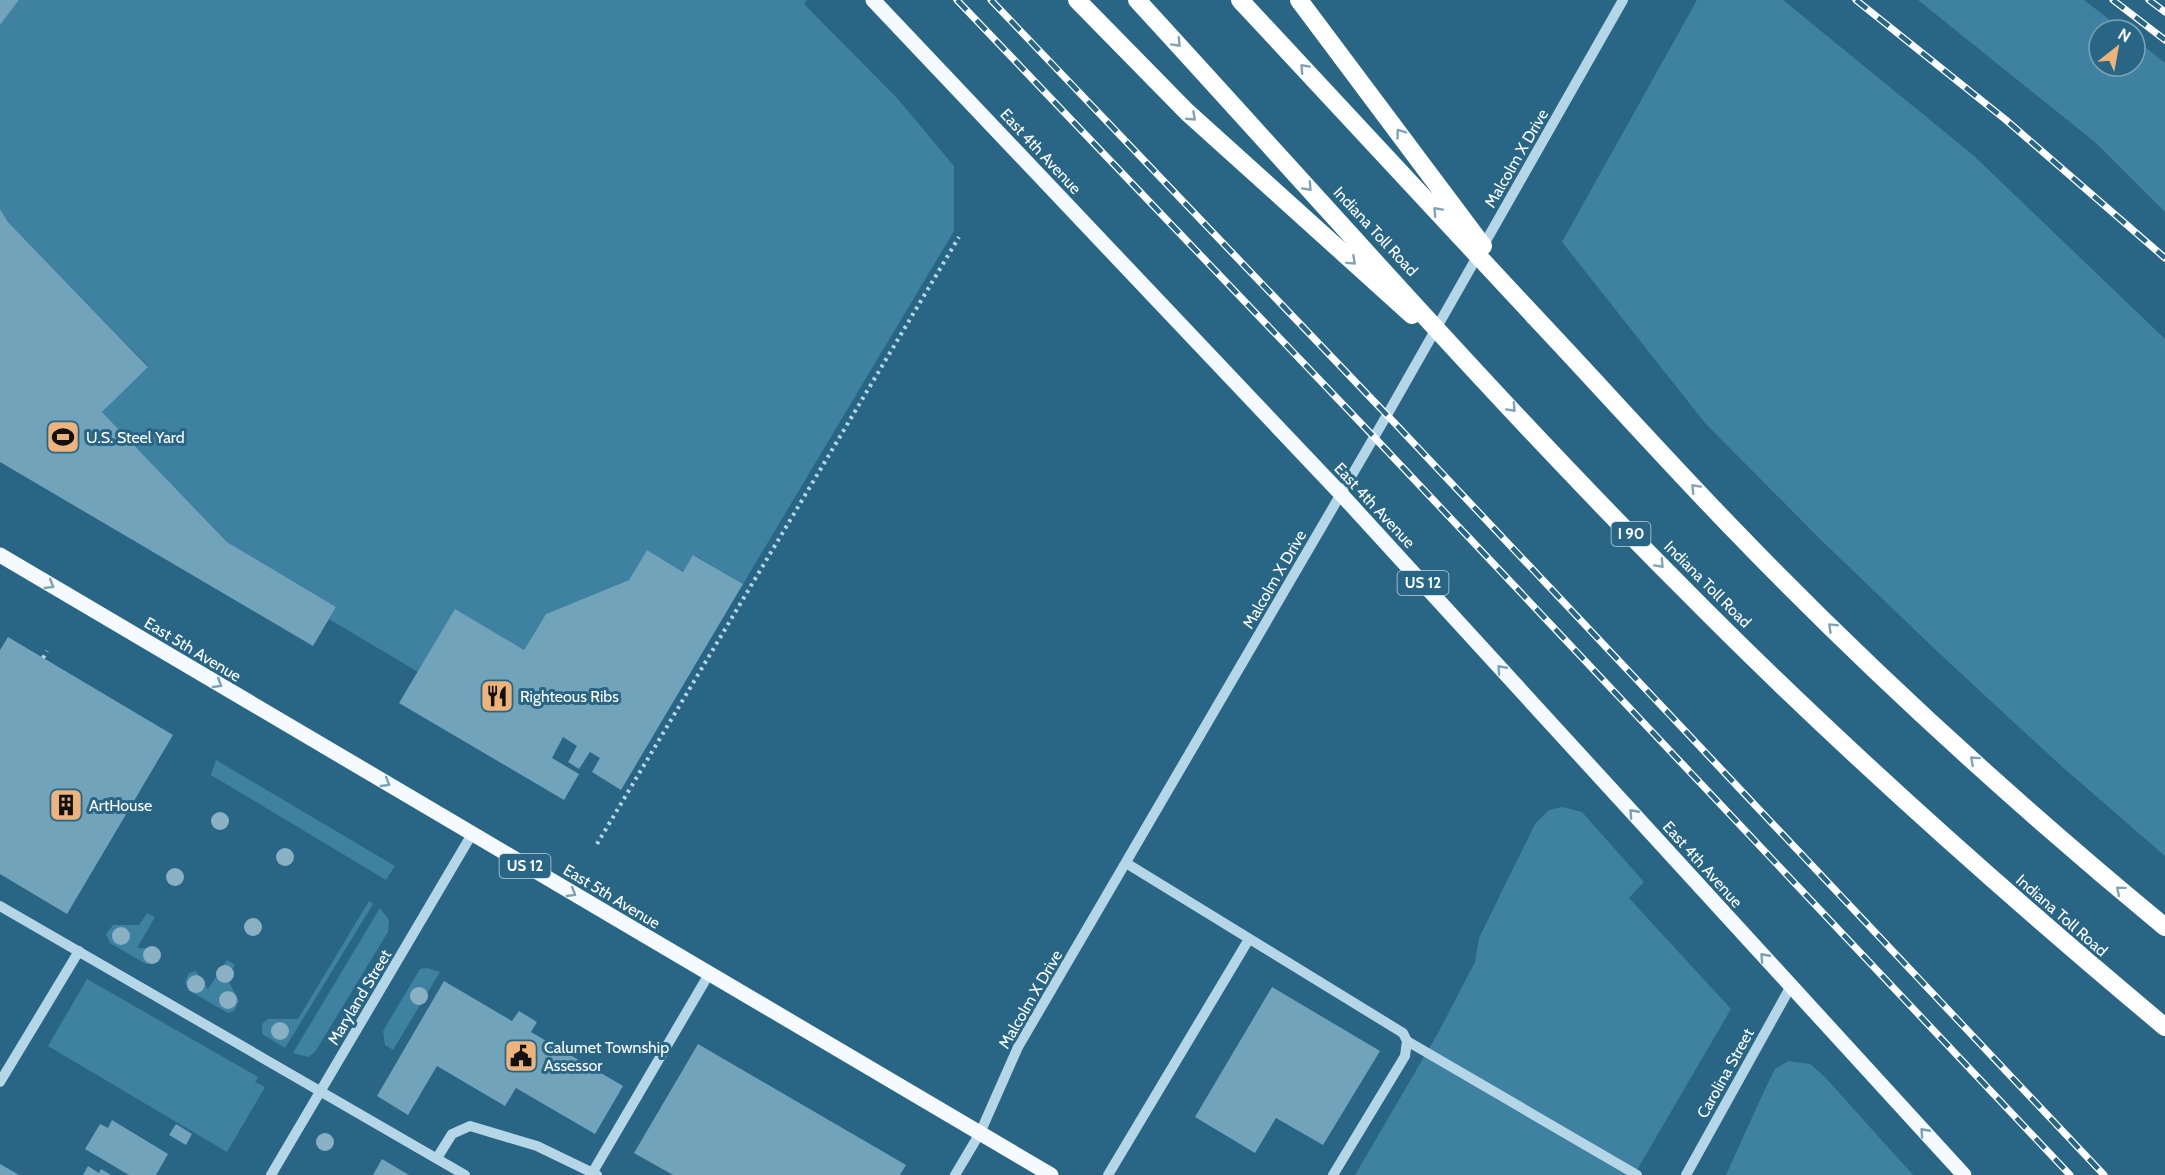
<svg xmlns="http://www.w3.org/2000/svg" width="2165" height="1175" font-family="Cabin,sans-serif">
<rect width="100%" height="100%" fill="#296685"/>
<path fill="#3e81a1" d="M19,0H807L804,4L897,98L954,166V231L743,584L694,555L683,572L647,550L629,580L546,614L524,650L418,672L329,619L336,607L227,542L102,412L148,366L8,222L0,209V25Z
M1697,0H1783L1973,155L2165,339V856L2059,764L1940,654L1822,541L1705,423L1562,242Z
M1918,0H2084L2123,30H2099V66H2135V39L2165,63V212L2096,143Z
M216,760L395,866L386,880L211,775Z
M1562,807L1582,812L1644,882L1629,898L1731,1009L1634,1175H1355L1438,1033L1475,962L1479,938L1535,824L1549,810Z
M369,901L373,904L285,1048L262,1034V1024L268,1019H298Z
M380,908L389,920L388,932L315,1052L308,1057L293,1053Z
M147,913L155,917L137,948H156L161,954L157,961L146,964L110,943L106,934L113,925H139Z
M227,960L235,965L227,978L239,1001L234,1011L228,1013L188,990L185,982L189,973L196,971L208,989Z
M427,968L440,972L393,1050L385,1045L383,1031L420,969Z
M87,979L258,1077L255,1082L265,1087L227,1152L48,1046Z
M1788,1061L1810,1064L1824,1076L1913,1175H1726L1765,1089L1775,1069Z"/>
<path fill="#71a3bb" d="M0,0H19L0,25Z
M0,209L8,222L148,367L102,412L227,542L336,607L313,646L0,462Z
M647,550L683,572L693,555L743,584L621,790L592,772L600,758L590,752L579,769L568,762L577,746L563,737L552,758L579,774L564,800L399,703L455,609L524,650L546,614L629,580Z
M8,637L173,735L67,914L0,874V650Z
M444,981L512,1021L519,1011L537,1022L531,1032L623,1086L595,1134L516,1088L505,1106L437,1066L408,1115L377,1096Z
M1272,987L1380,1051L1323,1145L1276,1118L1255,1153L1195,1117Z
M698,1044L906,1165L900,1175H673L634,1153Z
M112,1120L168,1154L156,1175H129L85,1149L100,1124L108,1128Z
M176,1124L192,1134L186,1145L169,1135Z
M382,1159L409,1175H373Z
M0,1164L19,1175H0Z
M88,1166L99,1173L101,1169L111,1175H83Z"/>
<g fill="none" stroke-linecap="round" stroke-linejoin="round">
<path stroke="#b4d6e7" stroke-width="4" stroke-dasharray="3 4.5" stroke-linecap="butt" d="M43,658L47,651
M597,844L959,237"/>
<path stroke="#b4d6e7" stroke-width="10" d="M1126,863L1403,1033L1407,1041L1405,1056L1333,1175
M0,906L465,1175
M1407,1041L1637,1175
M0,1082L79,951
M437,1158L452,1134L470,1126L537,1146L597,1175
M271,1175L472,834
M591,1175L709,974
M955,1175L980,1133L1018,1047L1387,415L1623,0
M1108,1175L1249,939
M1686,1175L1791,986"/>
<path stroke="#f5fafe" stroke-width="15" d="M873,0L1341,494L1964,1175
M0,555L1051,1175"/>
<path stroke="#fff" stroke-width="18" d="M1534,316C1601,387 1667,461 1735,531C1870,671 2015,803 2165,927"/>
<defs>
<path id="rail" d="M957,0L1374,437L2070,1175
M991,0L1387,415L2104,1175
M1856,0L2006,120L2165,258
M2113,0L2165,40
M2149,0L2165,12"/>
</defs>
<use href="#rail" stroke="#fff" stroke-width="7"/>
<use href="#rail" stroke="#296685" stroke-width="4.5" stroke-dasharray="14" stroke-linecap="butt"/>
<path stroke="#fff" stroke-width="18" d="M1077,0L1187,112L1412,315
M1137,0C1318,197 1495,400 1684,589C1837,744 1999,888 2165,1027
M1240,0L1534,316
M1299,0L1483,246"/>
</g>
<g fill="#89b0c3">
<circle cx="220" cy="821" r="9"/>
<circle cx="285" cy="857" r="9"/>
<circle cx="175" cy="877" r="9"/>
<circle cx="253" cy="927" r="9"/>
<circle cx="121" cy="936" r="9"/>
<circle cx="152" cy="955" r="9"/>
<circle cx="225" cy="974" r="9"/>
<circle cx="196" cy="984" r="9"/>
<circle cx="419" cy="996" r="9"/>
<circle cx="228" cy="1000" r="9"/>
<circle cx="280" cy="1031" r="9"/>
<circle cx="325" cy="1142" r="9"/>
</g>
<defs><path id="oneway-chevron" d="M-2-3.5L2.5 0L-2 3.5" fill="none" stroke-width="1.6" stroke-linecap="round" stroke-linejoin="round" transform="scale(1.5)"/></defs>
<g stroke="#7fa3b6">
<use href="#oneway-chevron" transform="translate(1177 43) rotate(47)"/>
<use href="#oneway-chevron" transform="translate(1304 68) rotate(-133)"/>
<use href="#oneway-chevron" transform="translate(1192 117) rotate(43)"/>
<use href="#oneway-chevron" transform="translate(1400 133) rotate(-126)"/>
<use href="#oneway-chevron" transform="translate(1308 187) rotate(47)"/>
<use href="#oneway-chevron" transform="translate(1437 211) rotate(-133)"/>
<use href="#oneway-chevron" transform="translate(1352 261) rotate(42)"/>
<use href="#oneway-chevron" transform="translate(1512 408) rotate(47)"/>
<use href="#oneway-chevron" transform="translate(1695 488) rotate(-133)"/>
<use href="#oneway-chevron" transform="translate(1660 564) rotate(47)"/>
<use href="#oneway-chevron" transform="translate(1832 627) rotate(-136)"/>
<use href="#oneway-chevron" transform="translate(1974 760) rotate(-138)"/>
<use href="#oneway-chevron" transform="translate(2120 890) rotate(-140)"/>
</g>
<g stroke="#7ba1b5">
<use href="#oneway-chevron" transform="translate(50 585) rotate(31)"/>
<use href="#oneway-chevron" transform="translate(1501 669) rotate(-132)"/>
<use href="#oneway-chevron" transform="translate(218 684) rotate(31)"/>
<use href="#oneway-chevron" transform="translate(386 783) rotate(31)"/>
<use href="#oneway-chevron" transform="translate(1633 813) rotate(-132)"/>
<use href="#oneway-chevron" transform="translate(572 893) rotate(31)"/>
<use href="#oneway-chevron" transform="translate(1764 957) rotate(-132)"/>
<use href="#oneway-chevron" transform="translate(1924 1132) rotate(-132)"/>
</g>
<defs>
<symbol id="stadium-square" viewBox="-11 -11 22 22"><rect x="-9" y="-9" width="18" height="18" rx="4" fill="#eeb37a" stroke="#296685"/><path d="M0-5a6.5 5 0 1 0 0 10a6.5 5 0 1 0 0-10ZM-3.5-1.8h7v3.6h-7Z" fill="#111"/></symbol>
<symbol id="restaurant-square" viewBox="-11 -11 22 22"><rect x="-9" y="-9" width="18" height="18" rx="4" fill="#eeb37a" stroke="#296685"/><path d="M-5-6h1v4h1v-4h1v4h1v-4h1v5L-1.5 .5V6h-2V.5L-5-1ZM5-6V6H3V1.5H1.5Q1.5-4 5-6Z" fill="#111"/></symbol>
<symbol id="building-square" viewBox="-11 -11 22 22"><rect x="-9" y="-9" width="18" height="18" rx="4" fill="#eeb37a" stroke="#296685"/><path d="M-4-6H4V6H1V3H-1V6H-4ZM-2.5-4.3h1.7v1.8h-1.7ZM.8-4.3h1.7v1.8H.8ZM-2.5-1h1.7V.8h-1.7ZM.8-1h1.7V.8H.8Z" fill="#111"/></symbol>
<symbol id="civic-square" viewBox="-11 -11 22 22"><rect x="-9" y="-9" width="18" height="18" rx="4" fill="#eeb37a" stroke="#296685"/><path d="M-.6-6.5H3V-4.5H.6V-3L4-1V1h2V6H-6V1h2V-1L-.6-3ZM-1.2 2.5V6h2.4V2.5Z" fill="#111"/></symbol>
</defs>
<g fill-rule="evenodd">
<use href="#stadium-square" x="44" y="418" width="38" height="38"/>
<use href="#restaurant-square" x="478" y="677" width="38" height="38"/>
<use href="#building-square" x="47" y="786" width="38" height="38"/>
<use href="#civic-square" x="502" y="1037" width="38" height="38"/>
</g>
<g text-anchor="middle" stroke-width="6" stroke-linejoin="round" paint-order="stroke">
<g fill="#296685" stroke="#bfd1da" stroke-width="1.5">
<rect x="1611.5" y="522" width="39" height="24" rx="4.5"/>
<rect x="1397.5" y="571" width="51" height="24" rx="4.5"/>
<rect x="499.5" y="854" width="51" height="24" rx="4.5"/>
</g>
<g font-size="15" font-weight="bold" fill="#fff">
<text x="1631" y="539">I 90</text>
<text x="1423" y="588">US 12</text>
<text x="525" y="871">US 12</text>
</g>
<g font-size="16" fill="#fff" stroke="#296685">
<text transform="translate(1041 151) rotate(47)" y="6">East 4th Avenue</text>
<text transform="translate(1516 158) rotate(-60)" y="6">Malcolm X Drive</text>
<text transform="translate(1376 231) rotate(47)" y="6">Indiana Toll Road</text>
<text transform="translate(1375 505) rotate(47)" y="6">East 4th Avenue</text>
<text transform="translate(1274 579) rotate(-60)" y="6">Malcolm X Drive</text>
<text transform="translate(1708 584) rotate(45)" y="6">Indiana Toll Road</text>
<text transform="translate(193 649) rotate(31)" y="6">East 5th Avenue</text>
<text transform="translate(1703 864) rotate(48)" y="6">East 4th Avenue</text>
<text transform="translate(612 896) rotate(31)" y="6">East 5th Avenue</text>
<text transform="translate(2062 915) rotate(41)" y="6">Indiana Toll Road</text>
<text transform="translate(359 997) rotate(-59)" y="6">Maryland Street</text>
<text transform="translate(1030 999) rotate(-60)" y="6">Malcolm X Drive</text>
<text transform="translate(1725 1073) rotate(-61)" y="6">Carolina Street</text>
</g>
<g font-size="16" fill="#fff" stroke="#296685" text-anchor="start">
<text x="86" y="443">U.S. Steel Yard</text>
<text x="520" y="702">Righteous Ribs</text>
<text x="89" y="811">ArtHouse</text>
<text x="544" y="1053">Calumet Township<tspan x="544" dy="18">Assessor</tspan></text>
</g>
</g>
<g transform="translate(2117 48) rotate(31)"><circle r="28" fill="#296685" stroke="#7fa3b6" stroke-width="1.5"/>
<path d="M0-4.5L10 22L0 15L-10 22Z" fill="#eeb37a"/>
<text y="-9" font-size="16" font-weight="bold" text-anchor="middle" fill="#ffffff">N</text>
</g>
</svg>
